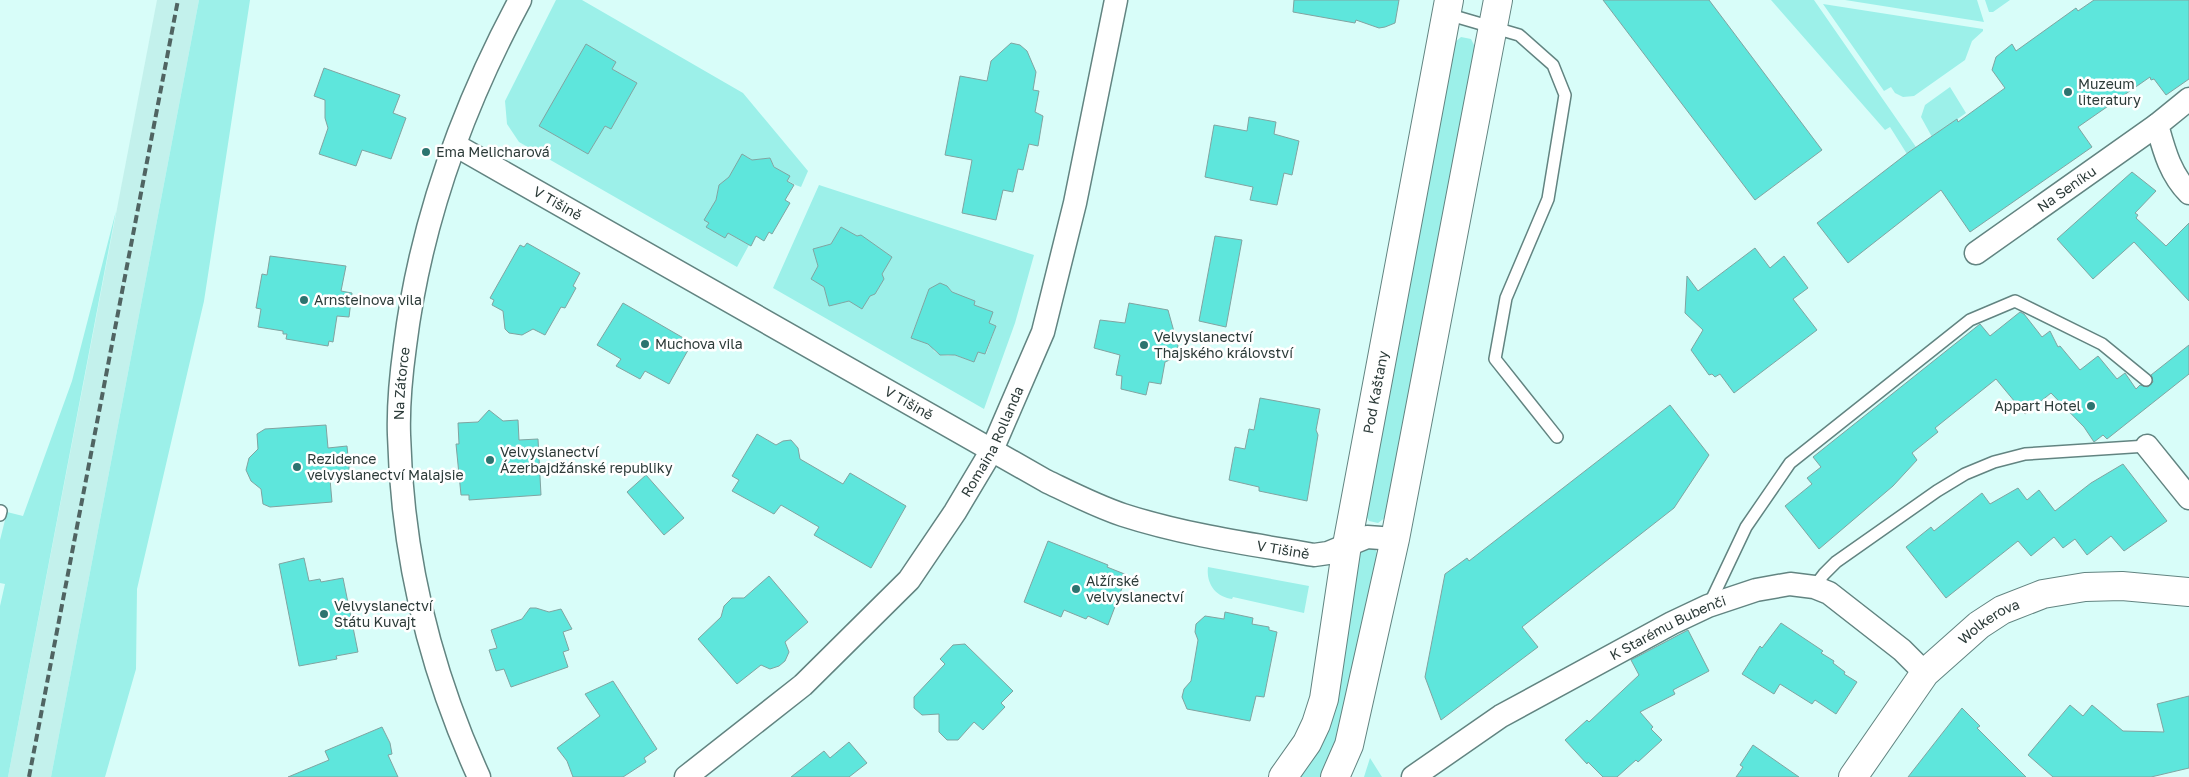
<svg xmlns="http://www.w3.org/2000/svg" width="2189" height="777" font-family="'Golos Text',sans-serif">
<rect width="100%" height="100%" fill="#d8fdf9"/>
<path fill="#c3f1ec" d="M157,0H199L51,777H8Z"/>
<path fill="#9cf0e9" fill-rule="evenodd" d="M199,0H250L204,301L137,589L136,669L105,777H51Z
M556,0H582L743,93L808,171L801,187C786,182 776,172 770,158L761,159L759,164L746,156L740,158L729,178L719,185L716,200L707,227L725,238L728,233L749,245L737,267L519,142L507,124L505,101ZM586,45L616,62L612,69L637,83L611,128L605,126L588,154L540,126Z
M1771,0H1814L1916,147L1907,154L1890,127L1885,130Z
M1845,0H1977L1984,22Z
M1985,0H2010L1993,12H1989Z
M1823,4L1983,29V31L1972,41L1965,60L1914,96L1903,97L1895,93L1891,87L1884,91Z
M1461,37L1471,39L1475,47L1386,517L1378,523L1369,521L1365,514L1454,43Z
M1950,87L1966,113L1932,137L1921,117L1925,105Z
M819,185L1034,255L1015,323L984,409L773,288ZM841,227L857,236H861L892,257L882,274L884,279L875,294L829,306L824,287L811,279L818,266L814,249L831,244ZM940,284L949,288L958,299L975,301L974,305L989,323L996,326L986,354L978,352L974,362L954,355L948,356L940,355L934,351L931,345L911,337L929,289Z
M116,211L8,777H0V606L5,584L0,583V540L7,512L23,516L72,381Z
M1364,547L1375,549L1379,557L1341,736L1323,777H1295L1358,553Z
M1208,567L1309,586L1304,613L1233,597L1232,599C1215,597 1206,583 1208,567Z
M1370,758L1382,777H1364Z"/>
<path fill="#5ee6dc" stroke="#81a4a1" d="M1294,0H1399L1395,23L1385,27L1379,28L1356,20L1355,23L1293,12Z
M1603,0H1709L1822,150L1755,200Z
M2094,0H2189V79L2166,95L2154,79L2151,80L2150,77L2078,127L2092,147L1970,232L1941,190L1848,263L1817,223L1909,152L1957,119L1958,122L2005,88L1992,70L1996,57L2012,44L2016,51L2076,8L2078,11Z
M1011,43L1020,45L1027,51L1036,72L1033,90L1039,91L1035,112L1043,116L1038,146L1029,144L1023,170L1018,169L1013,192L1003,190L996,220L962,213L972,160L945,155L960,76L987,81L991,61Z
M586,44L616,62L612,69L637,83L611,129L605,126L588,154L539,126Z
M324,68L400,95L393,113L406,118L391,159L362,150L356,166L319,154L328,128L325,118V100L314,96Z
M1249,117L1276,122L1274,134L1299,141L1292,175L1284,173L1277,205L1250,200L1253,187L1205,177L1214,125L1247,131Z
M742,154L752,160L770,158L774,167L790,176L787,181L794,185L785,200L790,203L772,234L769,232L764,241L756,236L751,246L728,233L725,238L706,227L709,223L704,220L716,200L719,185L729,177Z
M2132,172L2156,191L2135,213L2138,215L2136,218L2166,246L2189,223V301L2134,242L2093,279L2057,239Z
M841,227L857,236L861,235L892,257L882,274L884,279L875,294L870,296L862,309L849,301L829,306L824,287L811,279L818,266L813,249L831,244Z
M1215,236L1242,240L1226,327L1199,321Z
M527,243L580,273L573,286L576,288L565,308L561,307L545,335L533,329L522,335L509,333L505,329L503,311L492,305L494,300L490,298L520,245L524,247Z
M1755,248L1770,268L1784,256L1808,288L1793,299L1817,330L1734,393L1720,374L1715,377L1712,374L1709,375L1691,350L1703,330L1685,313L1687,276L1698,291Z
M270,256L346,266L341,291L352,293L349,317L337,316L333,342L329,341L328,346L286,339L287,334H283V331L258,327L261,309L256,308L262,274L267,275Z
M940,283L947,286L952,292L975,301L974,305L993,312L989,323L996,326L985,354L978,352L974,362L955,355H940L928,344L911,338L929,289Z
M623,303L692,343L669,384L645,371L640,379L616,366L621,359L597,345Z
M1129,303L1168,310L1178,346L1177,353L1172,359L1165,362L1161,384L1149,382L1146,395L1121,389L1122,376L1116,375L1120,355L1094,348L1100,320L1125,323Z
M2020,312L2024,314L2042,337L2050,331L2058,347L2060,346L2080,370L2098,356L2117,379L2125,373L2136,389L2140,385L2148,387L2153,382L2151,375L2189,345V374L2107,439L2103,435L2094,442L2084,427L2051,393L2025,414L1996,379L1935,428L1938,432L1912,453L1917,460L1893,486L1819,549L1785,506L1812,484L1807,478L1821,467L1813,457L1980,324L1990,336Z
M1260,398L1320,409L1316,430L1318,435L1307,501L1259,491V487L1229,480L1235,447L1245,449L1249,429L1254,430Z
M1670,405L1709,455L1674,508L1522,627L1538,647L1441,720L1425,677L1445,574L1467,558L1469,561Z
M489,410L503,421L518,420L519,440L538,439L541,495L469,500V495H461L456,444H459L458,423L478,422Z
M326,425L328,448L347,446L350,478L330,479L332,502L270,507L263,504L261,489L251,481L246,470L249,458L258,449L257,434L265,429Z
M757,434L776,445L783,441L791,440L798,448L800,459L843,484L850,473L906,506L871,568L814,535L819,527L781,505L774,514L732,491L739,480L732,476Z
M2123,464L2167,521L2124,551L2111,536L2087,555L2075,539L2063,548L2054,537L2031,556L2018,541L1946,598L1906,547L1931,527L1934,531L1982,493L1990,504L2018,488L2027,500L2039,490L2055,511L2091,483Z
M646,475L684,518L664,535L627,492Z
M1048,541L1108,565L1107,567L1127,575L1108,625L1088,616L1086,619L1064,610L1061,617L1024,602Z
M304,558L309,581L320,579L321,582L343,578L358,652L336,656L337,659L299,666L279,564Z
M769,576L808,622L785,642L789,652L785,661L779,666L770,669L761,665L737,684L698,639L721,617L724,606L732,598H744Z
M530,608H536L549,612L561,609L572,629L563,632L569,650L563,652L568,667L511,687L504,669L496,671L489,650L497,648L491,630L522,619Z
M1225,612L1253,618L1252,624L1269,627V630L1277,632L1264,697L1256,696L1250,721L1187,709L1182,697L1184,689L1191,681L1198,640L1195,632L1196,624L1205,616L1224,619Z
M1781,623L1823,651L1821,653L1834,661L1833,663L1845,672L1844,674L1857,682L1836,714L1815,700L1812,704L1780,684L1774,694L1742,674L1760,646L1762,648Z
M1688,630L1709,671L1673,690L1675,694L1640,712L1653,727L1651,729L1662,740L1638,762L1636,760L1617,777H1603L1588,762L1587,764L1565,740L1587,720L1589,722L1639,675L1631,660Z
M965,644L1013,691L1001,703L1005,707L983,730L974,722L958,740H947L939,732V714L922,715L914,708V697L945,664L940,659L953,645Z
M613,681L657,749L644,758L646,762L623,777H573L567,761L557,748L600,716L585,694Z
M2189,696V768L2151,777H2053L2028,755L2070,705L2083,716L2092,705L2123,731L2164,732L2157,704Z
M1962,708L1980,726L1977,728L2026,777H1908Z
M382,727L390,743L392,754L388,755L398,777H288L329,760L325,751Z
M849,742L867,763L849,777H791L824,751L830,758Z
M1753,745L1799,777H1736L1743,767L1740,765Z"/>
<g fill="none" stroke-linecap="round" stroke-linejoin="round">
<defs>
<path id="service" d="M1447,14L1519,35L1553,65L1565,95L1548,199L1506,298L1495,359L1557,437
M0,515L1,511
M1814,587L1824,574L1836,562L1937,491L1965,474L1994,462L2025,454L2147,446
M1709,605L1746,527L1790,463L1970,320L2015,301L2102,344L2146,380"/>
<g id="minor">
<path d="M2189,99L2157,125C2164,150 2170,174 2189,193"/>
<path id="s1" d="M455,145L1046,481C1071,493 1096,506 1123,515C1185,535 1250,544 1314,555L1328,553L1367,537L1395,539"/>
<path id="s2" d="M1976,253L2157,125"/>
<path d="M2147,446L2189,498"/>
<path id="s3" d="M479,777C430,670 402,553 399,435C398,405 401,375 405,346C420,224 462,108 520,0"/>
<path id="s4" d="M686,777L803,685L909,580L955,512L992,450L1043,332L1075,203L1116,0"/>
<path id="s5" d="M1413,777L1501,716L1672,623L1708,606L1756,590L1790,584L1814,587L1829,593L1902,650L1925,673"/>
</g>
<g id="tertiary">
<path id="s6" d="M1853,777L1925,673L1979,625L2002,610L2043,594L2085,587L2122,586L2189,592"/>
</g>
<g id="secondary">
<path id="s7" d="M1283,777L1307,743L1316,724L1324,699L1347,545L1449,0"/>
<path d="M1335,777L1349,745L1395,539L1498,0"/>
</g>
</defs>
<use href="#service" stroke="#628481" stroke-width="14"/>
<use href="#minor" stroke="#628481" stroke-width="25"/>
<use href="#tertiary" stroke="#628481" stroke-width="30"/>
<use href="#secondary" stroke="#628481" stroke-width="30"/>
<use href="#service" stroke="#fff" stroke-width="11"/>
<use href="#minor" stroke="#fff" stroke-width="22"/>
<use href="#tertiary" stroke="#fff" stroke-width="28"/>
<use href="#secondary" stroke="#fff" stroke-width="28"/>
<path stroke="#506462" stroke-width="4" stroke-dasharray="8 4" stroke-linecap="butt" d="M29,777L178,0"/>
</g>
<g fill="#2c746f" stroke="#fff" stroke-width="2">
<circle cx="2068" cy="92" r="5"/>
<circle cx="426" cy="152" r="5"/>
<circle cx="304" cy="300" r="5"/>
<circle cx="645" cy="344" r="5"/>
<circle cx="1144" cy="345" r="5"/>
<circle cx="2091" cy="406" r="5"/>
<circle cx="490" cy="460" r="5"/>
<circle cx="297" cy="467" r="5"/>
<circle cx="1076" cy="589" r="5"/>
<circle cx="324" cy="614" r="5"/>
</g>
<g text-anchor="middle" stroke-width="5" stroke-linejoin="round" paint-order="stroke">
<g font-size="14" fill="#2c3b39" stroke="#fff" text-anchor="start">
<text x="2078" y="89">Muzeum<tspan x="2078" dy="16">literatury</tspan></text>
<text x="436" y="157">Ema Melicharová</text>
<text x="314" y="305">Arnsteinova vila</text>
<text x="1154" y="342">Velvyslanectví<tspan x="1154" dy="16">Thajského království</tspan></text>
<text x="655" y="349">Muchova vila</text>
<text x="2081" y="411" text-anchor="end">Appart Hotel</text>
<text x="500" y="457">Velvyslanectví<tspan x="500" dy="16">Ázerbajdžánské republiky</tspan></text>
<text x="307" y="464">Rezidence<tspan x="307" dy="16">velvyslanectví Malajsie</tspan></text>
<text x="1086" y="586">Alžírské<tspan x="1086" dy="16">velvyslanectví</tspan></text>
<text x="334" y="611">Velvyslanectví<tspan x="334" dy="16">Státu Kuvajt</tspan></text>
</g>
<g font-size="14" fill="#2c3b39" stroke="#fff">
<text dy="5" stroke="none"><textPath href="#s2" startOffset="111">Na Seníku</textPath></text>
<text dy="5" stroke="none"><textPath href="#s1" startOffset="118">V Tišině</textPath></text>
<text dy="5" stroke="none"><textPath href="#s3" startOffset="405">Na Zátorce</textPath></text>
<text dy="5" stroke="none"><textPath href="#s7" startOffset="400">Pod Kaštany</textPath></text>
<text dy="5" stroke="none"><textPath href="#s1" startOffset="522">V Tišině</textPath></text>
<text dy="5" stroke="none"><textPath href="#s4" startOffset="460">Romaina Rollanda</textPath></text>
<text dy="5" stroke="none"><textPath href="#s1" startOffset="928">V Tišině</textPath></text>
<text dy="5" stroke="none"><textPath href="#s6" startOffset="209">Wolkerova</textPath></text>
<text dy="5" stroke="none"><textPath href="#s5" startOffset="296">K Starému Bubenči</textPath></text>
</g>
</g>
</svg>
